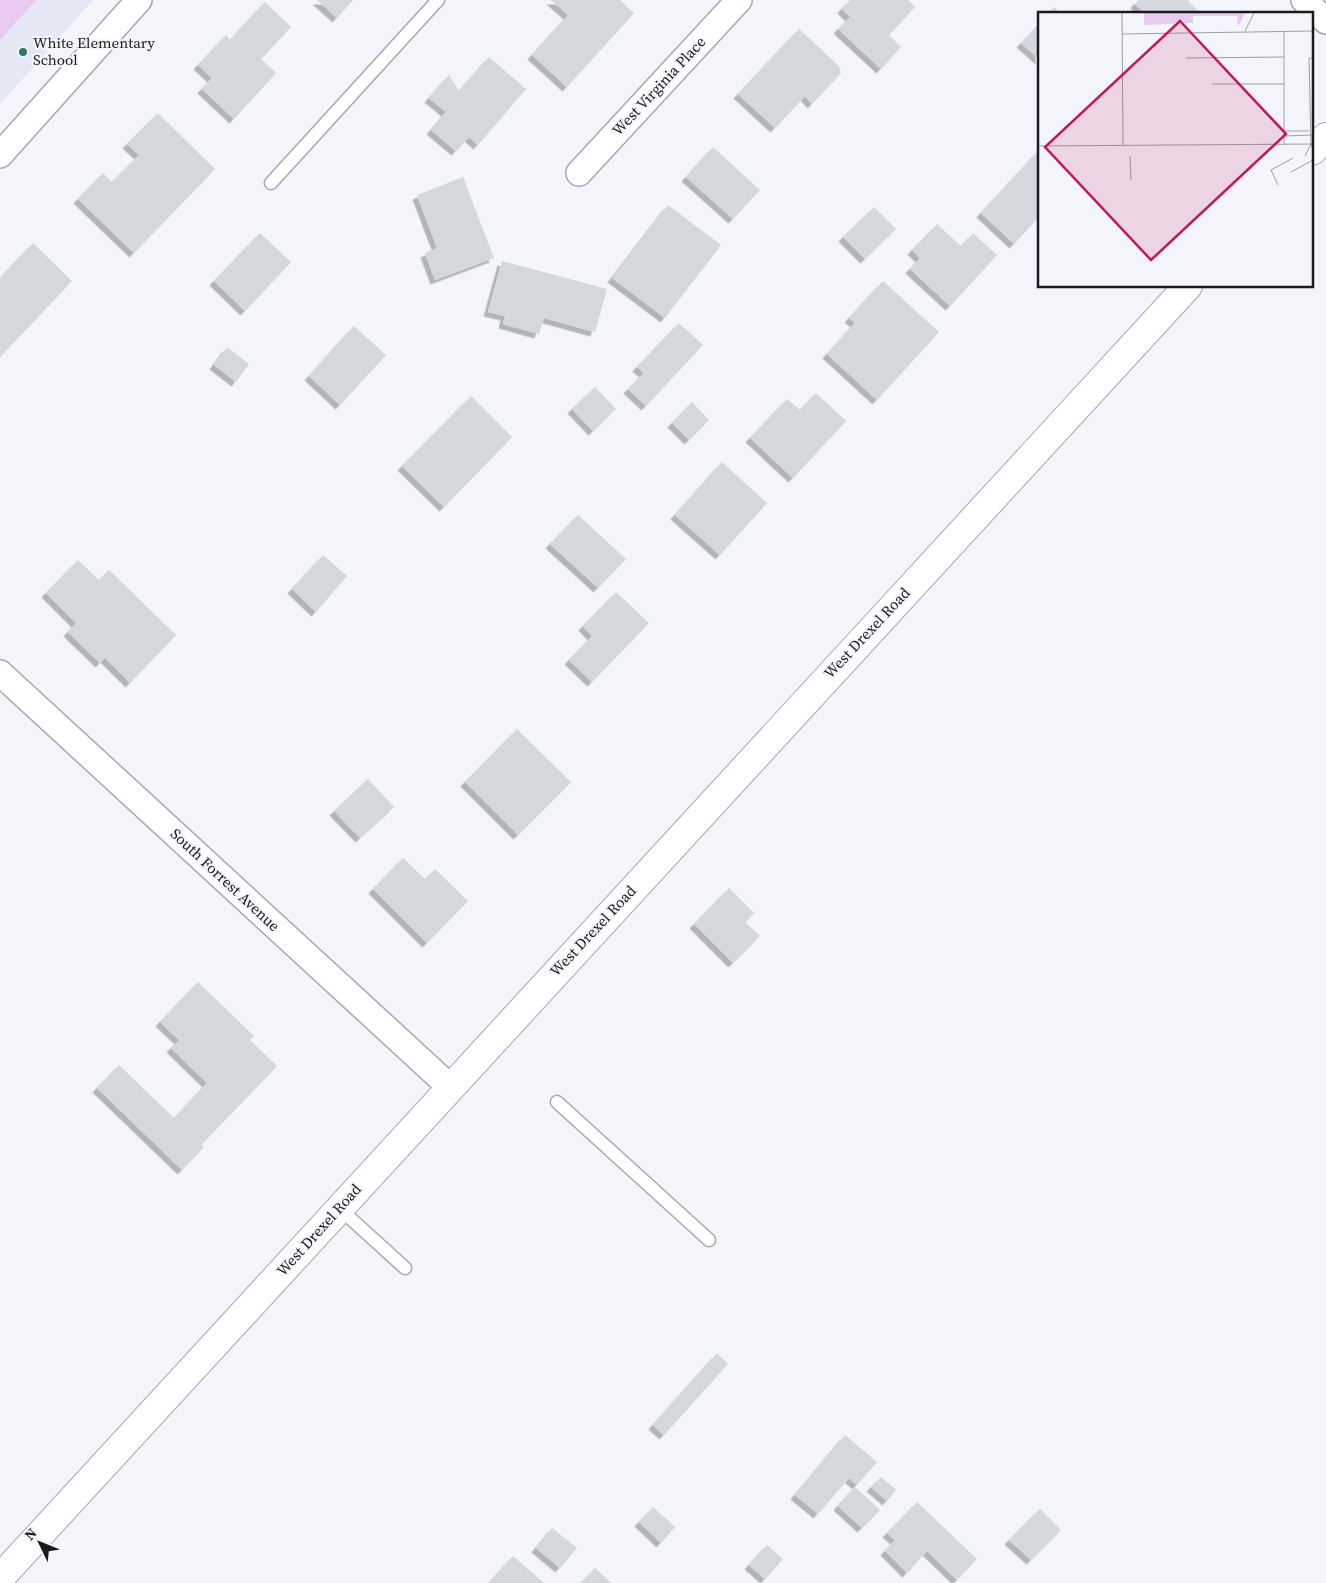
<svg xmlns="http://www.w3.org/2000/svg" width="1326" height="1583" font-family="'Source Serif 4',serif">
<defs>
<filter id="shadow"><feDropShadow dx="-4.5" dy="4.5" stdDeviation="0" flood-color="#0004"/></filter>
</defs>
<rect width="100%" height="100%" fill="#f4f5fb"/>
<path fill="#e5e7f4" d="M0,0H93L0,104Z"/>
<path fill="#e8c9f0" d="M0,0H36L0,40Z"/>
<path fill="#d4d7dc" filter="url(#shadow)" d="M317,0H353L337,18Z
M551,0H620L634,13L567,87L532,55L568,15Z
M850,0H908L915,7L889,35L901,47L881,69L838,29L850,17L842,9Z
M1138,0H1189L1188,1L1201,14H1145L1135,4Z
M265,2L291,27L261,59L276,73L234,119L202,89L212,78L198,65L226,35L230,40Z
M1054,7L1062,14H1048Z
M1040,23V60L1021,43Z
M799,29L839,66L841,73L812,104L805,96L775,128L738,94Z
M489,57L526,89L478,145L469,137L456,151L431,130L446,112L429,98L449,75L459,91Z
M158,113L215,169L134,253L78,199L103,173L112,182L139,155L127,144Z
M713,147L760,190L733,219L686,177Z
M1040,149V216L1014,244L981,213Z
M463,177L494,258L435,280L425,253L437,248L417,195Z
M668,205L721,245L665,318L612,278Z
M874,207L896,229L865,259L843,237Z
M937,224L961,246L973,233L997,255L950,306L910,269L920,258L912,250Z
M260,233L291,262L245,311L214,281Z
M33,243L72,281L0,357V278Z
M502,261L607,289L595,332L544,318L539,334L503,324L505,316L488,312Z
M883,281L939,332L877,400L827,354L855,323L849,318Z
M679,323L703,345L646,406L628,389L644,373L637,367Z
M354,326L386,355L340,405L309,376Z
M227,347L249,364L236,382L214,365Z
M595,387L616,409L593,431L572,409Z
M816,393L846,421L793,478L750,438L787,399L800,410Z
M471,396L512,437L444,507L402,466Z
M692,402L709,420L689,440L672,423Z
M722,462L767,503L720,555L675,515Z
M578,515L626,559L598,588L550,544Z
M323,555L347,576L316,612L292,589Z
M78,560L99,580L109,570L176,635L130,683L105,658L100,663L68,632L76,623L46,593Z
M616,592L649,623L592,682L569,660L592,636L583,626Z
M517,729L571,782L518,835L465,782Z
M368,779L394,807L360,838L334,811Z
M403,858L425,879L435,869L468,901L427,943L373,889Z
M729,888L754,913L745,922L760,936L733,963L694,924Z
M198,982L254,1036L250,1040L277,1066L201,1145L204,1147L182,1170L97,1088L119,1065L174,1118L207,1083L171,1048L179,1040L160,1022Z
M717,1353L728,1364L664,1435L653,1425Z
M845,1435L877,1462L857,1485L849,1478L818,1514L795,1495Z
M881,1477L896,1490L887,1501L871,1487Z
M855,1487L880,1510L862,1528L838,1506Z
M917,1502L977,1559L957,1580L927,1551L907,1573L885,1551L895,1540L887,1533Z
M653,1507L675,1527L661,1543L639,1522Z
M1040,1509L1061,1530L1031,1560L1009,1540Z
M552,1528L577,1548L560,1568L536,1548Z
M767,1545L783,1559L765,1579L749,1565Z
M513,1556L544,1583H489Z
M595,1568L611,1583H581Z"/>
<g fill="none" stroke-linecap="round" stroke-linejoin="round">
<defs>
<path id="service" d="M271,183L438,0
M557,1102L709,1240
M339,1208L405,1268"/>
<path id="minor" d="M1304,0L1326,21
M0,155L139,0
M579,173L739,0
M0,673L450,1087"/>
<path id="tertiary" d="M1312,151L1326,137
M0,1578L1188,286"/>
</defs>
<use href="#service" stroke="#a7a8ad" stroke-width="15"/>
<use href="#minor" stroke="#a7a8ad" stroke-width="28"/>
<use href="#tertiary" stroke="#a7a8ad" stroke-width="30"/>
<use href="#service" stroke="#fff" stroke-width="12"/>
<use href="#minor" stroke="#fff" stroke-width="25"/>
<use href="#tertiary" stroke="#fff" stroke-width="28"/>
</g>
<circle fill="#317568" stroke="#f4f5fb" stroke-width="2" cx="23" cy="52" r="5"/>
<g text-anchor="middle" stroke-width="4" stroke-linejoin="round" paint-order="stroke">
<g font-size="15" fill="#1b1b1d" stroke="#f4f5fb" text-anchor="start">
<text x="33" y="48">White Elementary<tspan x="33" dy="17">School</tspan></text>
</g>
<g font-size="15" fill="#1b1b1d" stroke="#f4f5fb">
<text transform="translate(659 86) rotate(-47)" y="5">West Virginia Place</text>
<text transform="translate(867 633) rotate(-47)" y="5">West Drexel Road</text>
<text transform="translate(225 880) rotate(43)" y="5">South Forrest Avenue</text>
<text transform="translate(593 931) rotate(-47)" y="5">West Drexel Road</text>
<text transform="translate(319 1230) rotate(-48)" y="5">West Drexel Road</text>
</g>
</g>
<g transform="translate(1038 12)">
<rect width="275" height="275" fill="#f4f5fb"/>
<path d="M106,1H207L200,15L199,4H155V11L106,13Z" fill="#e8c9f0"/>
<path fill="none" stroke="#9d9ea2" stroke-width="1" d="M84,1L85,134M207,19L216,1M84,22L275,19M148,46L246,45M174,72H246M246,119H271M246,124L274,123M273,132L271,46H275M246,133V19M0,134L275,132M92,144L93,168M267,144L273,132L275,138M253,160L275,148M240,173L233,158L255,146"/>
<path fill="#c2185b" fill-opacity="0.15" stroke="#c2185b" stroke-width="2.5" d="M142,9L248,122L113,248L7,135Z"/>
<rect width="275" height="275" fill="none" stroke="#1b1b1d" stroke-width="2.5"/>
</g>
<g transform="translate(40 1543) rotate(313)" stroke="#f4f5fb" stroke-width="4" paint-order="stroke">
<path d="M0-4L9 19L0 12L-9 19Z" fill="#1b1b1d"/>
<text y="-8" font-size="14" font-weight="bold" text-anchor="middle" fill="#1b1b1d">N</text>
</g>
</svg>
